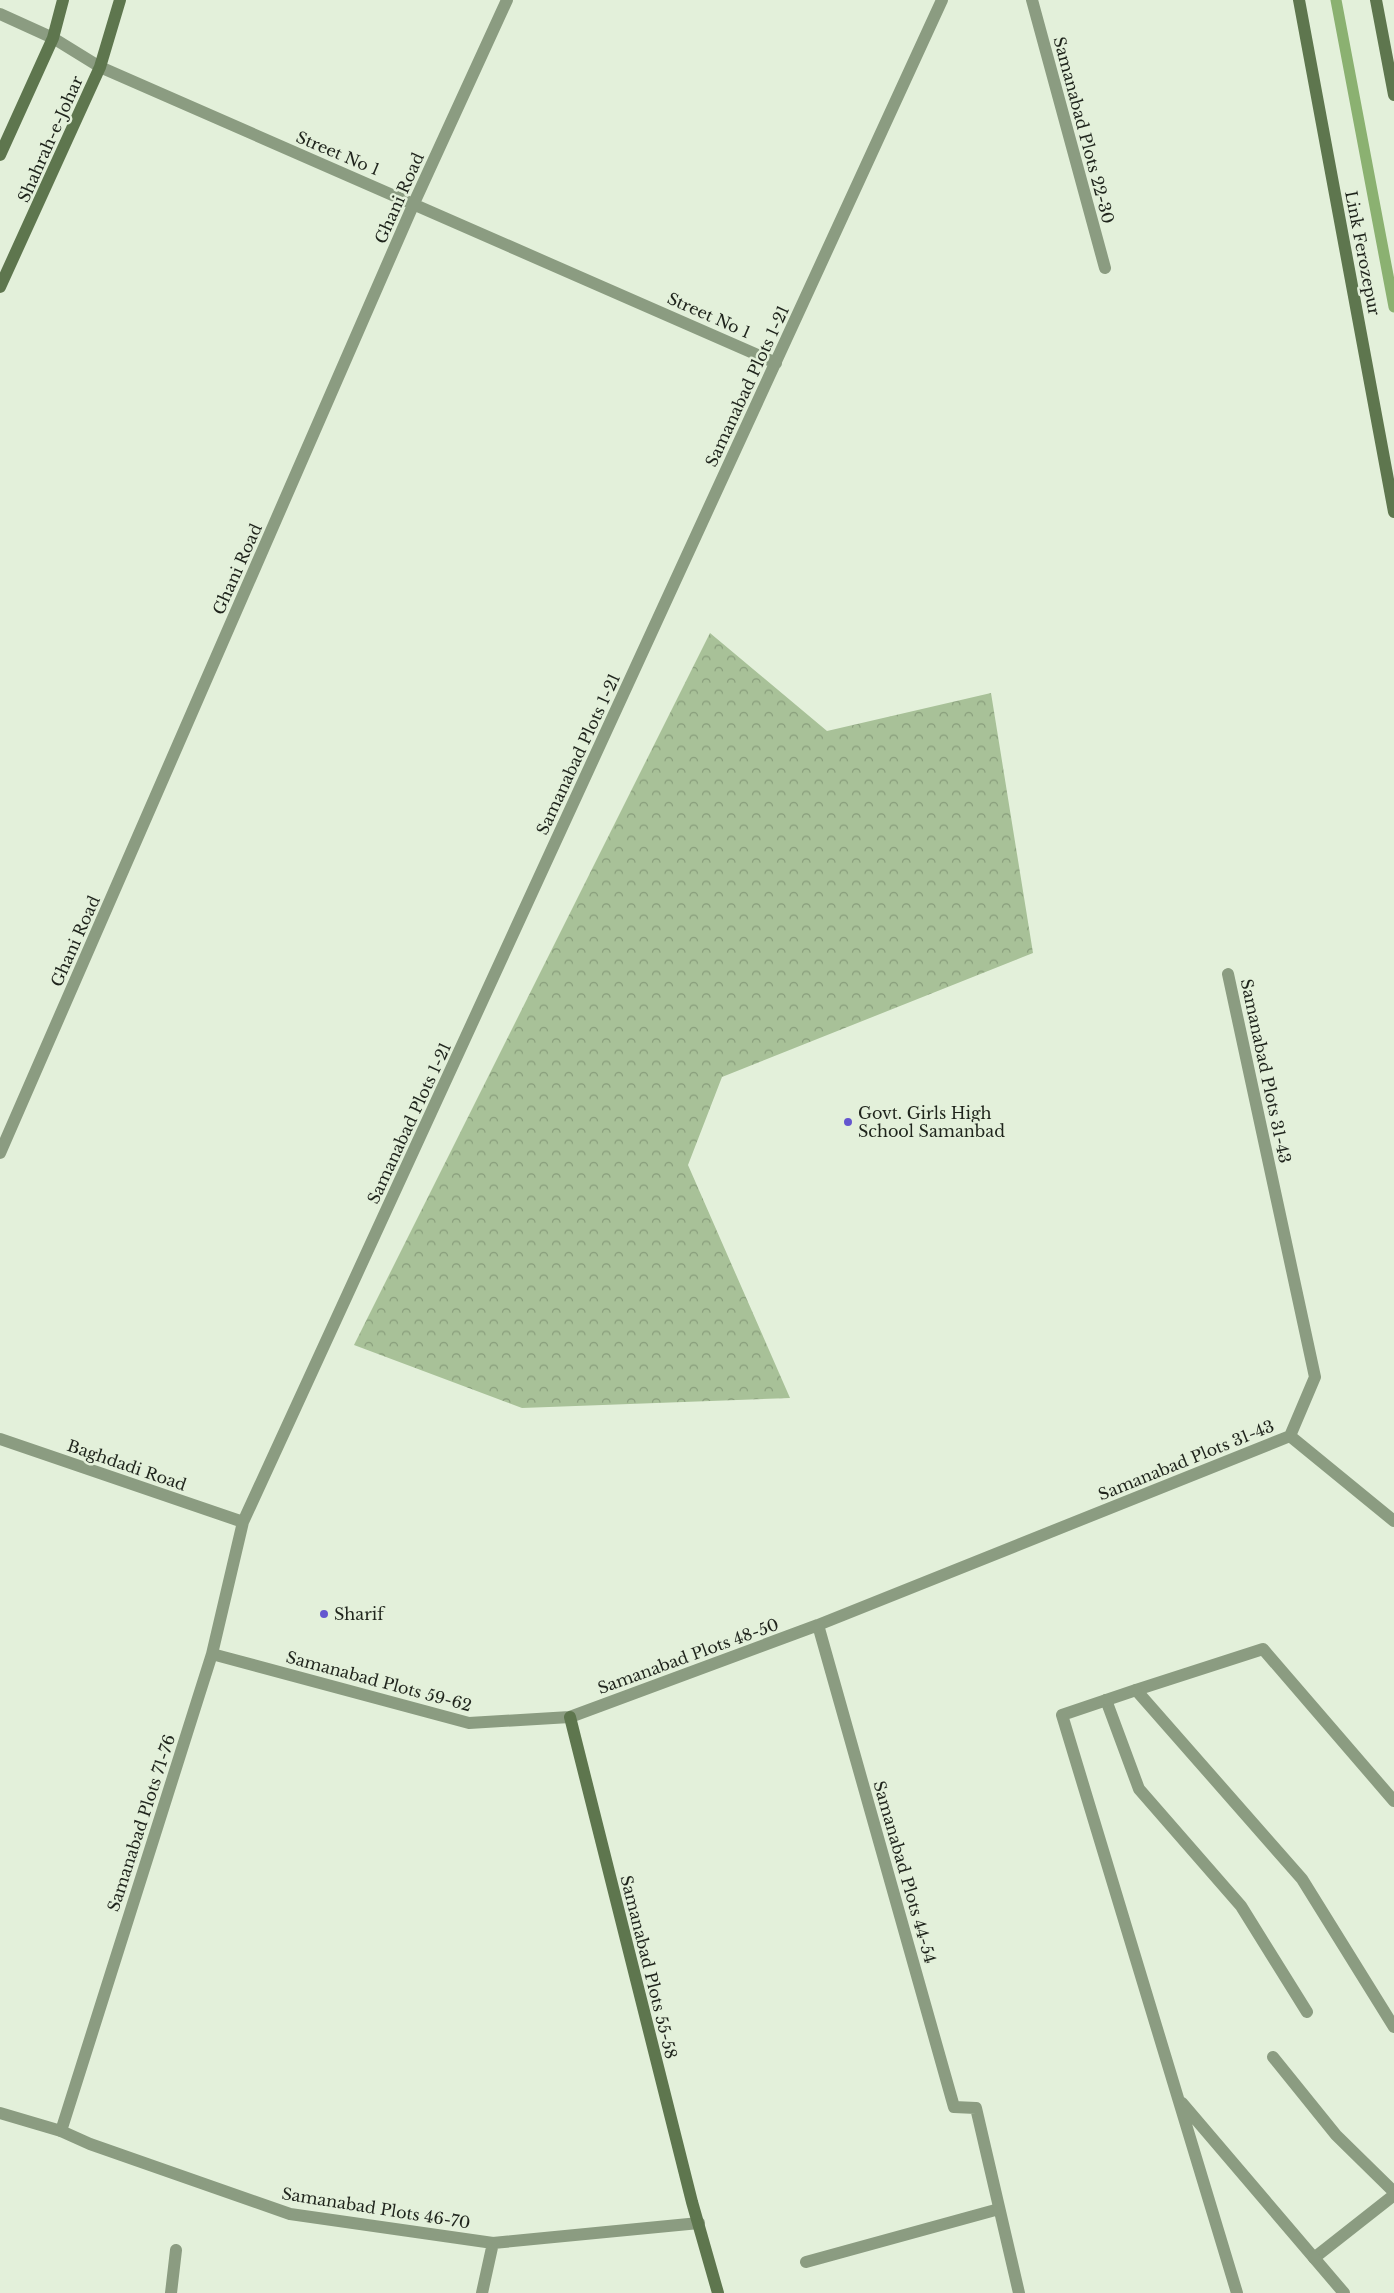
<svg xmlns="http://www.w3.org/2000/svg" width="1394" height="2293" font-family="'Libre Baskerville',serif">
<defs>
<pattern id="park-crowns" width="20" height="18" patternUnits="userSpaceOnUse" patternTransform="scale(1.25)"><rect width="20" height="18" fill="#a8c198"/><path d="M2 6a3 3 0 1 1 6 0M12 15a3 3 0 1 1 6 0" fill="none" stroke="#889d7b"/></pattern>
</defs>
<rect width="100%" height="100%" fill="#e3f0da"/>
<path fill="url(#park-crowns)" d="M710,633L827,731L991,693L1033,953L722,1077L688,1165L790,1398L522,1408L354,1345Z"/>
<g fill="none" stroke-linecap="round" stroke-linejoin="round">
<path stroke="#8bb171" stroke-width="11" d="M1336,0L1394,307"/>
<path stroke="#8b9c81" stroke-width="12" d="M1106,1700L1139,1789L1241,1906L1307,2012
M1394,1801L1263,1649L1136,1690L1302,1879L1394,2027
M1273,2057L1336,2135L1394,2192
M0,2113L61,2131
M1314,2258L1394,2195
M806,2262L999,2209
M171,2293L176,2250"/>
<path stroke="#8b9c81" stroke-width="12" d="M1032,0L1105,268
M0,14L53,38L100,67L776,363
M0,1153L414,203L507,0
M1290,1436L1394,1521
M0,1439L243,1522
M818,1625L954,2107L976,2108L1019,2293
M212,1654L469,1723L570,1717L818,1625L1290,1436L1315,1377L1228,974
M1136,1690L1062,1715L1237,2293
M1182,2103L1344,2293
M699,2223L493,2243L290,2214L90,2144L61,2131L212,1654L243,1522L942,0
M482,2293L493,2243"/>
<path stroke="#5e764e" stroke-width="12" d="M1299,0L1394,512
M1376,0L1394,95
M0,155L53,38L63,0
M0,287L100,67L120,0
M570,1717L692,2202L718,2293"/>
</g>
<g fill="#6456cf" stroke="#e3f0da" stroke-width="2">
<circle cx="848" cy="1122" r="5"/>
<circle cx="324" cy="1614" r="5"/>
</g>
<g text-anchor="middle" stroke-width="5" stroke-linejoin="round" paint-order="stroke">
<g font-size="16" fill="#1f241c" stroke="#e3f0da">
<text transform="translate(1084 130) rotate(75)" y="6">Samanabad Plots 22-30</text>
<text transform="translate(50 139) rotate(-66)" y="6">Shahrah-e-Johar</text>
<text transform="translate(338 153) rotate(23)" y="6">Street No 1</text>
<text transform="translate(399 198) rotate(-66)" y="6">Ghani Road</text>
<text transform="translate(1363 253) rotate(79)" y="6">Link Ferozepur</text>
<text transform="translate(709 315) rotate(24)" y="6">Street No 1</text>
<text transform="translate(747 386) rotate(-65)" y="6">Samanabad Plots 1-21</text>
<text transform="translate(237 569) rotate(-66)" y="6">Ghani Road</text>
<text transform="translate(578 754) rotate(-65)" y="6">Samanabad Plots 1-21</text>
<text transform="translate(75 941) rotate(-66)" y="6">Ghani Road</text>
<text transform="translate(1266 1071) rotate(78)" y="6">Samanabad Plots 31-43</text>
<text transform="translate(409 1123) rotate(-65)" y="6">Samanabad Plots 1-21</text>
<text transform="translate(1186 1460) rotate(-22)" y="6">Samanabad Plots 31-43</text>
<text transform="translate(127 1465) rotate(19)" y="6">Baghdadi Road</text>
<text transform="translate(688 1656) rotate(-20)" y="6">Samanabad Plots 48-50</text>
<text transform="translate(379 1681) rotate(15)" y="6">Samanabad Plots 59-62</text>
<text transform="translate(141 1823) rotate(-72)" y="6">Samanabad Plots 71-76</text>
<text transform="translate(905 1872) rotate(74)" y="6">Samanabad Plots 44-54</text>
<text transform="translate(649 1967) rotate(76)" y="6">Samanabad Plots 55-58</text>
<text transform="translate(376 2208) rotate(9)" y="6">Samanabad Plots 46-70</text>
</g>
<g font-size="16" fill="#1f241c" stroke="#e3f0da" text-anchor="start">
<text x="858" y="1119">Govt. Girls High<tspan x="858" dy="18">School Samanbad</tspan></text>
<text x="334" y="1620">Sharif</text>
</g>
</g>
</svg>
